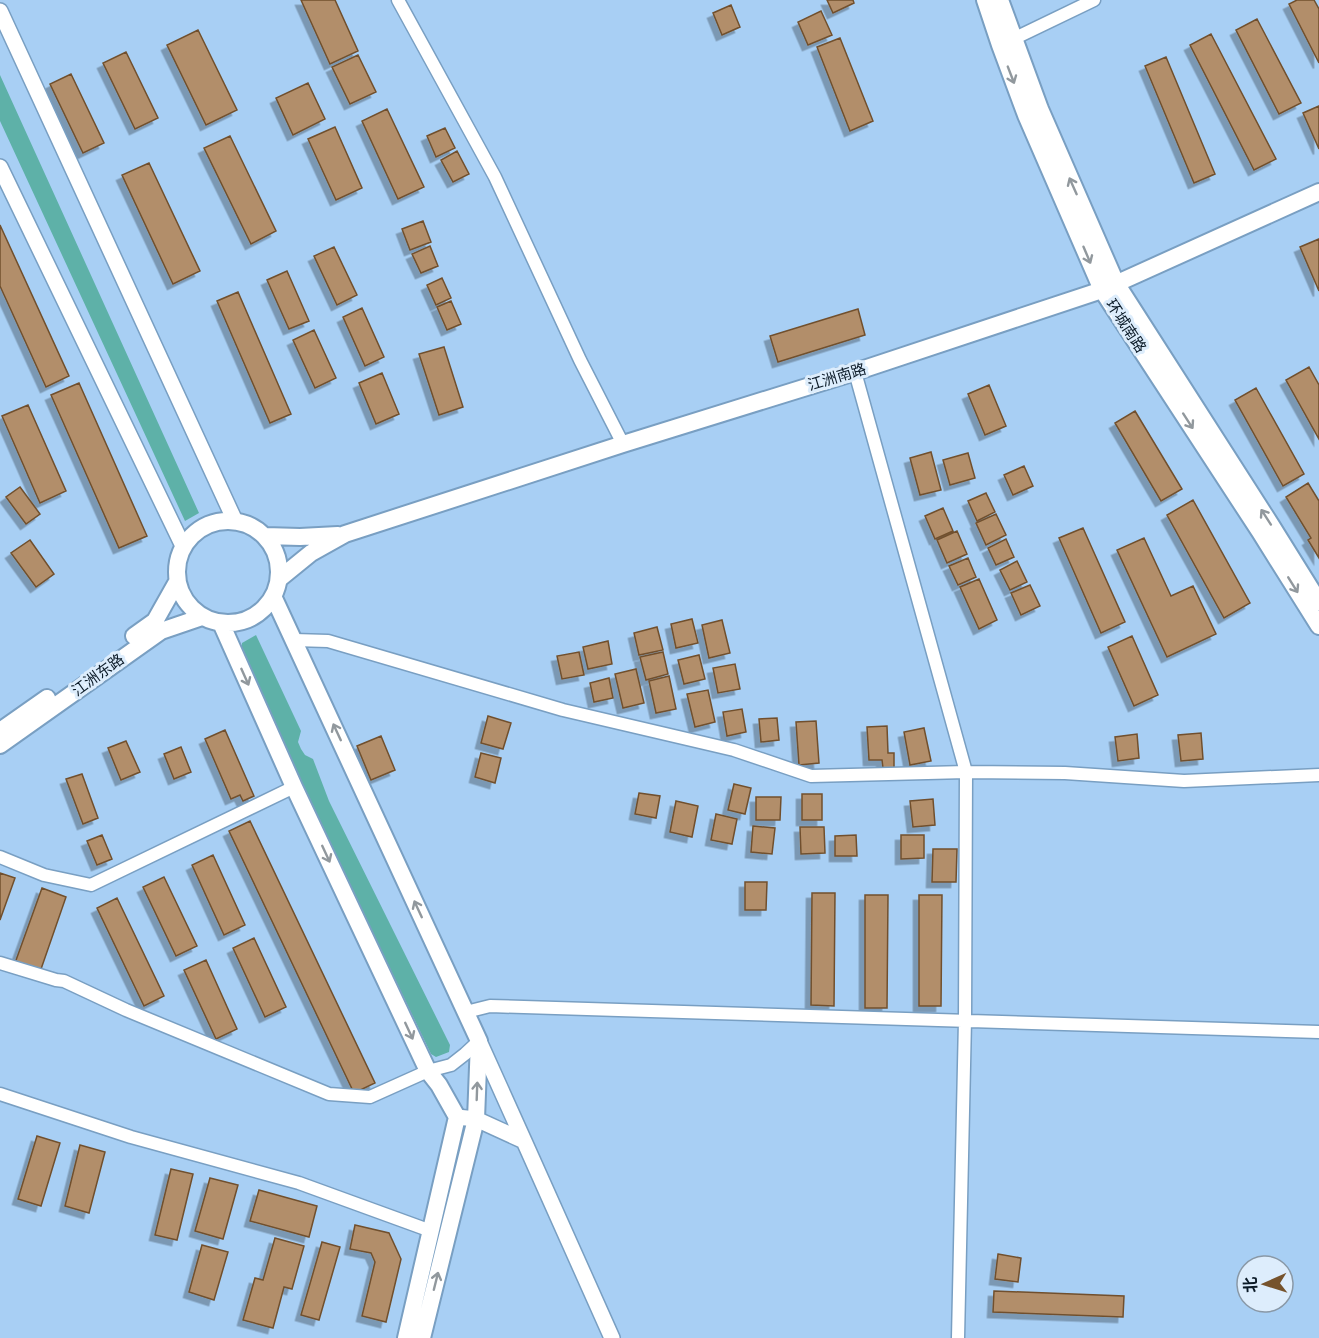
<svg xmlns="http://www.w3.org/2000/svg" width="1319" height="1338" font-family="'Source Sans 3','Noto Sans SC',sans-serif">
<defs>
<filter id="shadow"><feDropShadow dx="-5.5" dy="5.5" stdDeviation="0" flood-color="#0004"/></filter>
</defs>
<rect width="100%" height="100%" fill="#a8cff4"/>
<path fill="#5eb1a8" d="M0,75L199,513L185,521L0,121Z
M256,635L301,731L298,742L301,749L305,755L313,759L329,801L450,1045L449,1052L436,1057L431,1054L321,825L242,651V643Z"/>
<path fill="#b28e6a" stroke="#71502d" stroke-width="1.5" filter="url(#shadow)" d="M301,0H335L358,51L330,64Z
M827,0H853L854,3L833,13Z
M1297,0H1314L1319,9V63L1289,4Z
M731,5L740,27L722,35L713,13Z
M821,11L832,35L808,45L798,22Z
M1257,19L1301,103L1279,114L1236,30Z
M198,30L237,110L206,125L167,45Z
M1211,34L1276,159L1254,170L1190,45Z
M840,38L873,121L850,131L817,47Z
M126,52L158,118L135,129L103,63Z
M358,55L376,92L350,104L332,67Z
M1166,57L1215,174L1194,183L1145,66Z
M71,74L104,143L83,153L50,84Z
M308,83L325,119L293,135L276,98Z
M1319,106V149L1303,113Z
M387,109L424,187L398,199L362,121Z
M335,127L362,188L336,200L308,139Z
M445,128L455,148L436,157L427,136Z
M230,136L276,231L251,244L204,148Z
M457,151L469,174L453,182L441,160Z
M149,163L200,271L173,284L122,175Z
M423,221L431,242L410,250L402,229Z
M0,225L69,376L46,387L0,286Z
M1319,239V291L1300,247Z
M430,246L438,266L421,273L412,254Z
M334,247L357,295L337,305L314,256Z
M287,271L309,321L289,329L267,280Z
M442,278L451,298L436,305L427,285Z
M238,292L291,414L270,423L217,301Z
M451,301L461,324L447,330L437,307Z
M362,308L384,357L365,366L343,317Z
M858,309L865,335L778,362L770,336Z
M314,330L336,378L315,388L293,340Z
M444,347L463,407L439,415L419,354Z
M1309,367L1319,385V439L1286,380Z
M382,373L399,414L376,424L359,383Z
M79,383L147,536L119,548L51,395Z
M989,385L1006,426L985,435L968,394Z
M1256,388L1304,474L1283,486L1235,400Z
M28,405L66,491L40,503L2,416Z
M1135,411L1182,489L1161,501L1115,423Z
M931,452L941,490L920,495L910,458Z
M968,453L975,478L950,485L943,460Z
M1024,466L1033,486L1013,495L1004,475Z
M1308,483L1319,501V558L1308,540L1311,538L1286,497Z
M20,487L40,514L26,524L6,497Z
M986,493L995,512L977,521L968,501Z
M1193,500L1250,603L1224,618L1167,515Z
M943,508L953,531L935,539L925,516Z
M996,514L1006,535L986,545L976,523Z
M1083,528L1125,622L1101,633L1059,538Z
M957,531L967,554L947,563L937,540Z
M1144,538L1171,596L1193,586L1216,634L1167,657L1117,550Z
M1006,539L1014,557L996,565L988,548Z
M30,540L54,574L36,587L11,553Z
M968,558L976,577L958,585L949,566Z
M1017,561L1027,582L1010,590L1000,570Z
M979,579L997,620L979,629L960,587Z
M1030,585L1040,606L1021,615L1011,593Z
M692,619L698,643L676,648L671,624Z
M722,620L730,653L709,658L702,625Z
M657,627L663,650L639,655L634,633Z
M1132,636L1158,695L1134,706L1108,647Z
M608,641L612,664L588,669L583,647Z
M579,652L584,675L562,679L557,656Z
M663,652L668,674L646,680L640,657Z
M699,655L705,679L684,684L678,660Z
M735,664L740,689L718,693L713,668Z
M636,669L644,703L623,708L615,674Z
M669,676L676,709L656,713L649,681Z
M609,678L613,698L594,702L590,683Z
M708,690L715,722L695,727L687,694Z
M742,709L746,732L727,736L723,712Z
M488,716L511,723L503,749L481,743Z
M777,718L779,740L761,742L759,719Z
M816,721L819,763L799,765L796,722Z
M887,726L888,753H894V768H883L882,760H869L867,727Z
M924,728L931,761L910,765L904,732Z
M225,730L254,796L243,801L240,795L231,799L205,739Z
M1201,733L1203,759L1181,761L1178,735Z
M1137,734L1139,758L1118,761L1115,737Z
M381,736L395,770L371,780L357,746Z
M126,741L140,772L121,780L108,748Z
M181,747L191,772L174,779L164,754Z
M481,753L501,758L495,783L475,777Z
M82,774L98,818L83,824L66,779Z
M734,784L751,788L745,814L728,810Z
M639,793L660,796L656,818L635,814Z
M802,794H822V820H802Z
M756,797H781L780,820H756Z
M933,799L935,825L913,827L910,801Z
M676,801L698,806L692,837L670,832Z
M716,814L737,819L732,844L711,840Z
M250,821L375,1083L354,1093L229,831Z
M753,826L775,828L772,854L751,852Z
M800,827H824L825,853L801,854Z
M102,835L112,859L97,865L87,841Z
M856,835L857,856H835V836Z
M901,835H924V858L901,859Z
M933,849H957L956,882H932Z
M213,855L245,925L224,935L192,865Z
M0,873L15,878L0,920Z
M164,877L197,946L176,956L143,887Z
M745,882H767L766,910H745Z
M42,888L66,897L40,972L15,963Z
M812,893H835L834,1006L811,1005Z
M865,895H888L887,1008H865Z
M919,895H942L941,1006H919Z
M117,898L164,996L144,1006L97,908Z
M254,938L286,1007L265,1017L233,948Z
M206,960L237,1029L216,1039L184,970Z
M37,1136L60,1143L41,1206L18,1199Z
M80,1145L105,1152L89,1213L65,1206Z
M171,1169L193,1174L177,1240L155,1235Z
M210,1178L238,1185L223,1239L195,1231Z
M259,1190L317,1206L309,1237L250,1221Z
M355,1225L389,1233L401,1259L386,1322L362,1316L375,1262L371,1253L350,1249Z
M275,1238L304,1246L292,1289L284,1287L273,1328L243,1320L255,1278L263,1280Z
M322,1242L340,1247L319,1320L301,1315Z
M202,1245L228,1252L214,1300L189,1292Z
M998,1254L1021,1258L1018,1282L995,1279Z
M994,1291L1124,1296L1123,1317L993,1312Z"/>
<g fill="none" stroke-linecap="round" stroke-linejoin="round">
<defs>
<path id="minor" d="M398,0L495,177L580,360L623,444
M1007,42L1094,0
M855,372L966,772L965,1020L958,1338
M294,640L328,641L563,710L734,750L811,776L966,772L1065,773L1184,781L1319,775
M0,857L44,875L91,885L294,787
M0,963L56,980L64,981L126,1010L329,1094L370,1097L428,1071L451,1065L465,1054L479,1041
M466,1012L490,1006L1319,1032
M0,1094L131,1137L299,1183L431,1231"/>
<path id="tertiary" d="M0,11L235,521
M0,167L183,546
M479,1041L524,1141
M457,1117L476,1119L524,1141L612,1338"/>
<path id="secondary" d="M985,0L1000,45L1026,115L1102,290L1260,532L1319,626
M1000,0L1040,109L1116,283L1271,525L1319,602
M177 572a51 51 0 1 1 102 0a51 51 0 1 1-102 0Z
M265,536L300,537L338,535
M279,579L311,553L345,534L623,444L855,372L1102,290L1319,192
M273,596L479,1041L476,1119L422,1338
M221,623L294,787L428,1071L439,1085L457,1117L406,1338
M134,636L155,621L177,582
M0,731L47,698
M0,745L161,631L202,617"/>
</defs>
<use href="#minor" stroke="#799fc2" stroke-width="15"/>
<use href="#tertiary" stroke="#799fc2" stroke-width="18"/>
<use href="#secondary" stroke="#799fc2" stroke-width="20"/>
<use href="#minor" stroke="#fff" stroke-width="12"/>
<use href="#tertiary" stroke="#fff" stroke-width="15"/>
<use href="#secondary" stroke="#fff" stroke-width="16"/>
</g>
<defs><path id="oneway-shaft" d="M-6 0H5M1.5-3L5.5 0L1.5 3" fill="none" stroke-width="1.6" stroke-linecap="round" stroke-linejoin="round" transform="scale(1.5)"/></defs>
<g stroke="#91989d">
<use href="#oneway-shaft" transform="translate(1011 75) rotate(69)"/>
<use href="#oneway-shaft" transform="translate(1073 186) rotate(-114)"/>
<use href="#oneway-shaft" transform="translate(1087 255) rotate(67)"/>
<use href="#oneway-shaft" transform="translate(1188 421) rotate(57)"/>
<use href="#oneway-shaft" transform="translate(1266 517) rotate(-123)"/>
<use href="#oneway-shaft" transform="translate(1293 585) rotate(58)"/>
<use href="#oneway-shaft" transform="translate(245 677) rotate(66)"/>
<use href="#oneway-shaft" transform="translate(337 732) rotate(-115)"/>
<use href="#oneway-shaft" transform="translate(326 854) rotate(65)"/>
<use href="#oneway-shaft" transform="translate(418 909) rotate(-115)"/>
<use href="#oneway-shaft" transform="translate(409 1031) rotate(65)"/>
<use href="#oneway-shaft" transform="translate(477 1091) rotate(-88)"/>
<use href="#oneway-shaft" transform="translate(436 1281) rotate(-76)"/>
</g>
<g text-anchor="middle" stroke-width="6" stroke-linejoin="round" paint-order="stroke">
<g font-size="15" fill="#0a1926" stroke="#ddedfc">
<text transform="translate(1126 326) rotate(57)" y="5">环城南路</text>
<text transform="translate(837 377) rotate(-17)" y="5">江洲南路</text>
<text transform="translate(98 675) rotate(-36)" y="5">江洲东路</text>
</g>
</g>
<g transform="translate(1265 1284) rotate(267)"><circle r="28" fill="#ddedfc" stroke="#8998a6" stroke-width="1.5"/>
<path d="M0-4.5L10 22L0 15L-10 22Z" fill="#76532c"/>
<text y="-9" font-size="16" font-weight="bold" text-anchor="middle" fill="#0a1926">北</text>
</g>
</svg>
